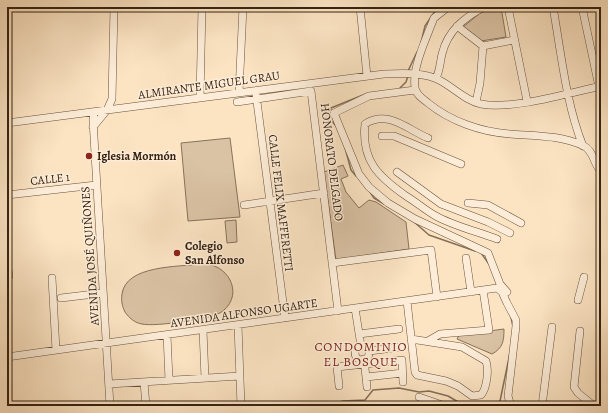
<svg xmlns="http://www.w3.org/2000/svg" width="608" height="413" font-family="Alegreya,serif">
<rect width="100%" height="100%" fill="#fce4c3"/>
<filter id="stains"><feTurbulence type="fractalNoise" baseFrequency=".005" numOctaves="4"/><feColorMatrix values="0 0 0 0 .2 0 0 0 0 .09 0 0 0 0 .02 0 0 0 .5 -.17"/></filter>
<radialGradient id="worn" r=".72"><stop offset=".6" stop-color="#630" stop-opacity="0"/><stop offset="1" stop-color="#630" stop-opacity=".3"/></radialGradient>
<path fill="#dac3a5" stroke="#88725c" d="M494,7H501L506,37L481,41L463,27L480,13Z
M230,138L240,217L188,221L181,143Z
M343,165L348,176L341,179L346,192L359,208L369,200L376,202L406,222L409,249L336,260L324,172Z
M236,220L237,242L227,243L225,221Z
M201,264C227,262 245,293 223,311C214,319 154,327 142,324C135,323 129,318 125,312C122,306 121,300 122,294C126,265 178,267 201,264Z
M504,329C504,341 503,348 492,354L457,339L459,335Z"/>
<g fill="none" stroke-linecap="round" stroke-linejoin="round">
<path stroke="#846f58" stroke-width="1.5" d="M421,43L425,26L438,7
M408,71L417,52
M399,89L406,82L408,76
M336,126L330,119L331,108L368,93
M344,144L351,170L356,176
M370,192L374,198L384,204
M413,221L429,235L475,251
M481,253L489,264
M511,317L513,327
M335,406L342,401L365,400L373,390L399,388L419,392L429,391L448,396L465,406
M495,406L500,401L510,353"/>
<defs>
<path id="minor" d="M360,7L367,76
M448,7L434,18L432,23C425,41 412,69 415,87C415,94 423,99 428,103C450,121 481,132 510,134C536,136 560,135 584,146C594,151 593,164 601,171
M508,7L527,101
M553,7C561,52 566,104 583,146
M582,7L599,87
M457,26L483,46L514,40
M436,78C440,71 440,62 442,54C448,30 464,18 484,7
M415,90L369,96L334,113L359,174L369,187L388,203L415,219L488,253L500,284L507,292
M239,92L243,7
M256,94L285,318
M200,98L202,7
M237,102L311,91L338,311
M476,102L480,83L483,46
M94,112L93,120L110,406
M7,123L384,74C402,73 425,72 441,81C454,88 466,101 481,104C512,110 569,93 601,86
M93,127L107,110L112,99L114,7
M382,136H394L461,164
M428,138C408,130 388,109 365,124C361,161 379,177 406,196C416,202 424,209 434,215C453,226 476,231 497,239
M397,172L441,204L488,222L510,233
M7,195L96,185
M468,203L488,205L521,223
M244,205L324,193
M466,258L471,292
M7,263L9,276L7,277
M332,263L431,250L437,297
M52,278L56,350
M61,298L103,293
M578,300L584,277
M407,301L415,372L417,375L446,381L458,386L472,396L481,395C487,388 489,370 486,361L462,347L411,339
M355,308L361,346
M238,325L241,406
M203,330L205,378
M580,331L574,387L578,393L594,406
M359,334L399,329
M167,335L169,380
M428,341L440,334L489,330L483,290
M355 353a7 7 0 1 1 14 0a7 7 0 1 1-14 0Z
M369,351L401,347
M7,357L497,288L502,292L507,303L516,320V326L508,396L511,406
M364,359L367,387
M366,377L403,373
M144,382L146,406
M109,384L240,376
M339,386L337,367L402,360L403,382
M419,397L445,406
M542,406L552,327"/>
</defs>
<use href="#minor" stroke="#67523e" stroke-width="8"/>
<use href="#minor" stroke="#fdedd8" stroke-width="7"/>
</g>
<g fill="#8f2418" stroke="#fdedd8" stroke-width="1.5">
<circle cx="89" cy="156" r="4"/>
<circle cx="177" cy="253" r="4"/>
</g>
<g text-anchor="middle" stroke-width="3" stroke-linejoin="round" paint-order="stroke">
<g font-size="12" fill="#352212" stroke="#fdedd8">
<text transform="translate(209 85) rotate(-8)" y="4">ALMIRANTE MIGUEL GRAU</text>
<text transform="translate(332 162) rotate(83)" y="4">HONORATO DELGADO</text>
<text transform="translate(50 179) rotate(-6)" y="4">CALLE 1</text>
<text transform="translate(281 203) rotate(83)" y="4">CALLE FELIX MAFFERETTI</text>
<text transform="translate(90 256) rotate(-94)" y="4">AVENIDA JOSÉ QUIÑONES</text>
<text transform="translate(244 313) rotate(-8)" y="4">AVENIDA ALFONSO UGARTE</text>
</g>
<g font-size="12" font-weight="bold" fill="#352212" stroke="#fdedd8" text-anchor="start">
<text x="97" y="160">Iglesia Mormón</text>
<text x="185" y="250">Colegio<tspan x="185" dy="14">San Alfonso</tspan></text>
</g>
<g font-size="13" letter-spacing="1" fill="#7a1f14" stroke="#fdedd8">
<text x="361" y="351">CONDOMINIO<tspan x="361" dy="15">EL BOSQUE</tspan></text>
</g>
</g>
<rect width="608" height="413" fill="none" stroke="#fce4c3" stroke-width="24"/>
<rect x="8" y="8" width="592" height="397" fill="none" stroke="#352212" stroke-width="2"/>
<rect x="12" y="12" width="584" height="389" fill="none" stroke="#352212"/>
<rect width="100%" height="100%" filter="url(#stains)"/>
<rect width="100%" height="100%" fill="url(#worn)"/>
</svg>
